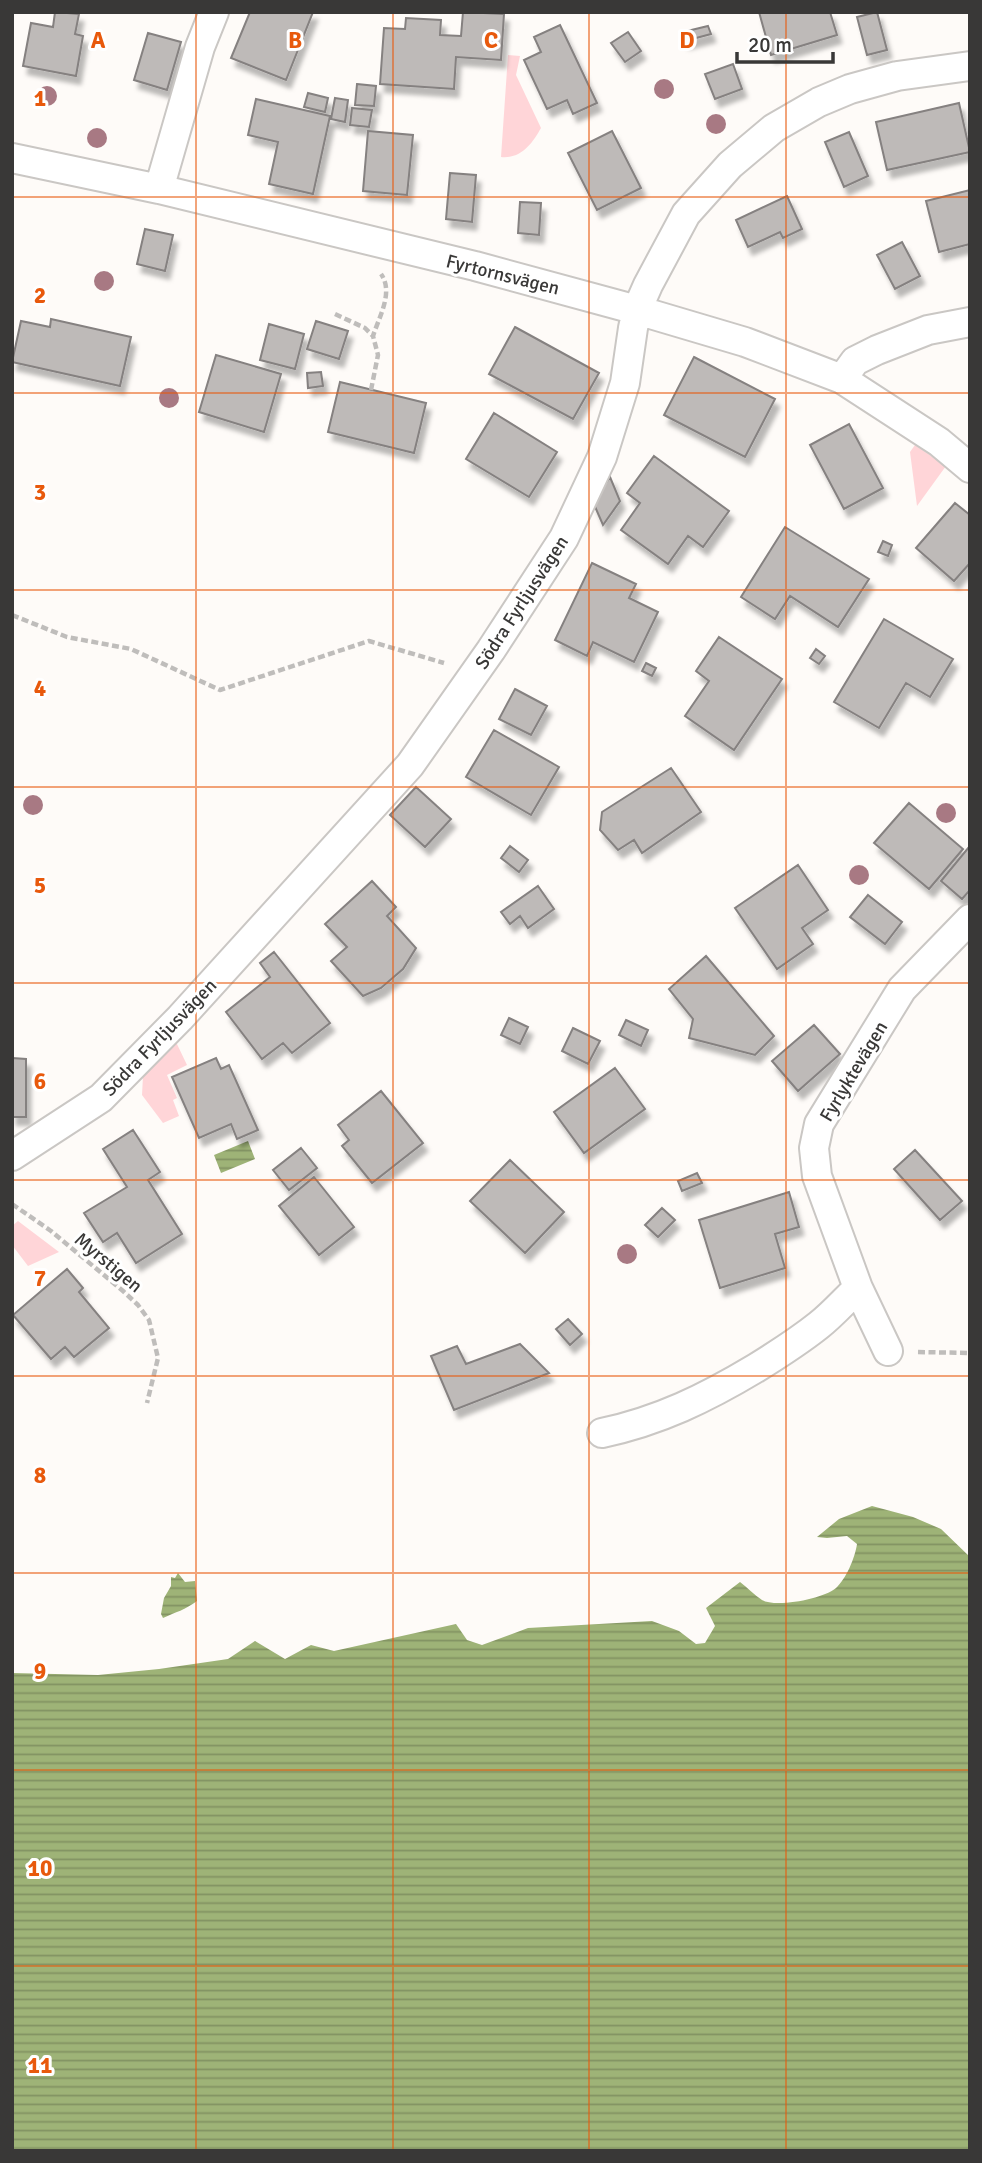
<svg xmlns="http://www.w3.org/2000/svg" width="982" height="2163" font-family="Signika,sans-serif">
<defs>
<pattern id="water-rules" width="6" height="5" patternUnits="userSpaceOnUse" patternTransform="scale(1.75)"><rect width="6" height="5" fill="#9eb377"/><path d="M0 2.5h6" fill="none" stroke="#829362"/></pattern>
<filter id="shadow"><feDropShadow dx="4.5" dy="8" stdDeviation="2" flood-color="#0004"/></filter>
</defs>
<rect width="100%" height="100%" fill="#fefbf8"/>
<path fill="#ffd5d8" d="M508,55L520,56L516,75L541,128C532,144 521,159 501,157Z
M915,445L946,466L917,506L910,452Z
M176,1042L187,1065L167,1075L177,1098L173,1100L179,1116L163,1123L142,1095L143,1076Z
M18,1221L59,1252L28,1266L12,1245V1226Z"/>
<path fill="url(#water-rules)" d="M248,1141L255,1159L221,1173L214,1155Z
M872,1506L913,1517L941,1529L970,1557V2151H12V1673L98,1675L159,1669L228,1659L255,1641L285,1659L311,1645L334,1651L456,1624L467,1640L482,1645L528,1628L652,1621L679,1631L696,1644L705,1643L715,1626L706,1608L740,1582C747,1587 754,1595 762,1600C776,1608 823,1599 836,1588C846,1579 855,1558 857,1544L847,1536L827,1538L817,1537L839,1519Z
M178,1573L185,1582L195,1581L197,1601C185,1610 176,1612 163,1618L161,1614L164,1598L171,1586V1577L175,1578Z"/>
<path fill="#bebab8" stroke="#858180" stroke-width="2" filter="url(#shadow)" d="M55,12L79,14L75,34L83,36L76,76L23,66L31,23L53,27Z
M250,12H313L286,80L231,58Z
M463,12L504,14L501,60L456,57L454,89L380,84L384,28L405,29L406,18L441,20L440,35L461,36Z
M759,12H830L837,35L771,55Z
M877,12L887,50L867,55L857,17Z
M560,25L597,103L573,114L567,100L547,109L524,60L541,52L534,37Z
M708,26L711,34L685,41L683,32Z
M628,32L641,51L625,62L611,43Z
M148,33L181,42L167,90L134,80Z
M733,64L742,89L715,99L705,74Z
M357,84L376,86L374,106L355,105Z
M308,93L328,98L325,112L304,107Z
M335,98L348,100L345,122L331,119Z
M256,99L330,116L313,194L269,184L278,142L248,135Z
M959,103L970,152L887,170L876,122Z
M352,108L372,110L369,127L350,125Z
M368,131L413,135L407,195L363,191Z
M612,131L641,188L597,210L568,153Z
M849,132L868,176L844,187L825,142Z
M450,173L476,175L472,222L446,219Z
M970,190V244L939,252L926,201Z
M787,196L802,229L783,238L780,232L748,247L736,220Z
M520,202L541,203L539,235L518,233Z
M145,229L173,235L165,271L137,264Z
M902,242L920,276L895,289L877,255Z
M51,319L131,337L120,386L12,362L21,321L50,327Z
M316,321L348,331L339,359L307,349Z
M269,324L304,334L295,369L260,360Z
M515,327L599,373L573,419L489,374Z
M216,355L281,374L264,432L199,412Z
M694,357L775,399L745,457L664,415Z
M321,372L323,386L308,388L307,373Z
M340,382L426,403L414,453L328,432Z
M494,413L557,452L529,497L466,459Z
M849,424L883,488L844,509L810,445Z
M654,456L729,511L703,547L688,536L668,564L621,530L640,503L627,493Z
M610,477L620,501L603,525L593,502Z
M955,503L970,515V563L954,581L916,548Z
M785,527L869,579L838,627L790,596L775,619L741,597Z
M883,541L892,545L888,556L878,552Z
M592,563L636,584L629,598L658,612L634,662L593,642L587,656L555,640Z
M884,619L953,659L930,697L906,683L879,728L834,702Z
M719,637L782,679L734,750L685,716L709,681L696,671Z
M816,649L825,656L819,664L810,658Z
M646,663L656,668L652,676L642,671Z
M515,689L547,706L531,735L499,719Z
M494,730L559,767L531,815L466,777Z
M671,768L701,812L642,853L634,840L618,850L600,830L602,812Z
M416,787L451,819L425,847L390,815Z
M909,803L963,849L929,889L874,843Z
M510,846L528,860L519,872L501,858Z
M969,847L970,890L962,899L941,881Z
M798,865L828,910L802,928L813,944L777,969L735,908Z
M372,881L396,907L387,916L416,948L403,969L381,988L363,996L331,961L347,947L325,924Z
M538,886L554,909L528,928L520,916L510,924L501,912Z
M868,895L902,922L885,944L850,917Z
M274,952L330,1023L292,1053L283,1043L262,1059L226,1012L270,977L260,963Z
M706,956L774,1036L755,1055L689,1038L693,1019L669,989Z
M509,1018L528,1027L520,1044L501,1035Z
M626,1020L648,1030L641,1046L619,1035Z
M814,1025L840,1054L798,1091L772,1061Z
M573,1028L600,1041L588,1064L562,1051Z
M12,1058L26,1059V1117H12Z
M216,1058L221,1069L229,1065L258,1130L237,1139L231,1124L199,1138L172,1077Z
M615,1068L645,1109L584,1153L554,1112Z
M381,1091L423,1143L372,1183L342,1146L349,1140L338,1125Z
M133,1130L160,1172L148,1180L182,1234L136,1263L117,1233L103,1242L84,1213L127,1187L103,1149Z
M301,1148L317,1168L289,1190L273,1170Z
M915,1150L962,1201L940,1220L894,1169Z
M510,1160L564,1212L525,1253L470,1201Z
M697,1173L702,1183L682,1191L678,1181Z
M314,1177L354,1227L319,1255L279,1206Z
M789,1192L799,1227L775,1234L785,1268L720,1288L699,1220Z
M662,1208L675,1220L658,1237L645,1225Z
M67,1269L83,1288L79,1292L109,1328L74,1357L65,1347L51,1359L13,1315Z
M568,1319L582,1334L570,1345L556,1329Z
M520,1344L549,1373L454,1410L431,1356L457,1346L466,1364Z"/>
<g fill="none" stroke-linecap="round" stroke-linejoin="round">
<defs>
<path id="street" d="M12,158L159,189L475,266L637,310L745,342L842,379L939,442L970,468
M159,189L200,47L214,12
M842,379L855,361L877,350L928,330L970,322
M12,1156L101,1098L180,1018L410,765L491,650L564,538L602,457L625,383L633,328L637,310L648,285L686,214L730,165L774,128L819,102L850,89L897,76L970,66
M888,1351L858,1288L817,1176L814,1148L819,1124L902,989L970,919
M602,1433C659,1421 706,1398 756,1368C777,1355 799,1341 819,1325C833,1314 845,1300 858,1288"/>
</defs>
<use href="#street" stroke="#cac7c4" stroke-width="32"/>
<path stroke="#bfbdbb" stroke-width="4.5" stroke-dasharray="7 3.5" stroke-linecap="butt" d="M335,314L365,328L373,336C379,317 394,292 381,274
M371,390L378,355L373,336
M12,615L67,637L131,649L220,690L369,641L444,663
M12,1204L51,1231L123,1291L138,1305L149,1320L158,1358L147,1403
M918,1352L970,1353"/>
<use href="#street" stroke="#fff" stroke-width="28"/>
</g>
<g fill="#a87983">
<circle cx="664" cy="89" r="10"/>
<circle cx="47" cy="96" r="10"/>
<circle cx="716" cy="124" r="10"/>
<circle cx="97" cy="138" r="10"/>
<circle cx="104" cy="281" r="10"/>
<circle cx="169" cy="398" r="10"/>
<circle cx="33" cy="805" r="10"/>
<circle cx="946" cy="813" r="10"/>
<circle cx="859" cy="875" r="10"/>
<circle cx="627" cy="1254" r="10"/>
</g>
<path fill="none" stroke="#e8590c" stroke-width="2" stroke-opacity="0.55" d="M196,12V2151M393,12V2151M589,12V2151M786,12V2151M12,197H970M12,393H970M12,590H970M12,787H970M12,983H970M12,1180H970M12,1376H970M12,1573H970M12,1770H970M12,1966H970"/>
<g text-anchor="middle" stroke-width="6" stroke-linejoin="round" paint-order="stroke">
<g font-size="19" fill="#393837" stroke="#fff">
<text transform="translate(503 274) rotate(14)" y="7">Fyrtornsvägen</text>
<text transform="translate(521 602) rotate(-57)" y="7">Södra Fyrljusvägen</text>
<text transform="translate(159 1037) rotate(-46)" y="7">Södra Fyrljusvägen</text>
<text transform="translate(853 1071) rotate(-59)" y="7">Fyrlyktevägen</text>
<text transform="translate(109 1262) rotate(40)" y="7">Myrstigen</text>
</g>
</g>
<g font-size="23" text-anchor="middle" font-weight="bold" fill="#e8590c" stroke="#fff" stroke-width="6" stroke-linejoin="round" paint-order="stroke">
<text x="98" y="48">A</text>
<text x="295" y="48">B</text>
<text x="491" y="48">C</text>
<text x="687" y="48">D</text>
<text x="40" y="106">1</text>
<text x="40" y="303">2</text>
<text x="40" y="500">3</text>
<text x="40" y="696">4</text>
<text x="40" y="893">5</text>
<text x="40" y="1089">6</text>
<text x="40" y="1286">7</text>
<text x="40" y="1483">8</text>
<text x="40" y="1679">9</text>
<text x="40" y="1876">10</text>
<text x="40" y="2073">11</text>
</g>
<rect width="982" height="2163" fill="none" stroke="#393837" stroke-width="28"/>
<path d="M737 52v10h96v-10" fill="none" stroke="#393837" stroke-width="3.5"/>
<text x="748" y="52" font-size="21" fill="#393837" stroke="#ffffff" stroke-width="5" paint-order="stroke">20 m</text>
</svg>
